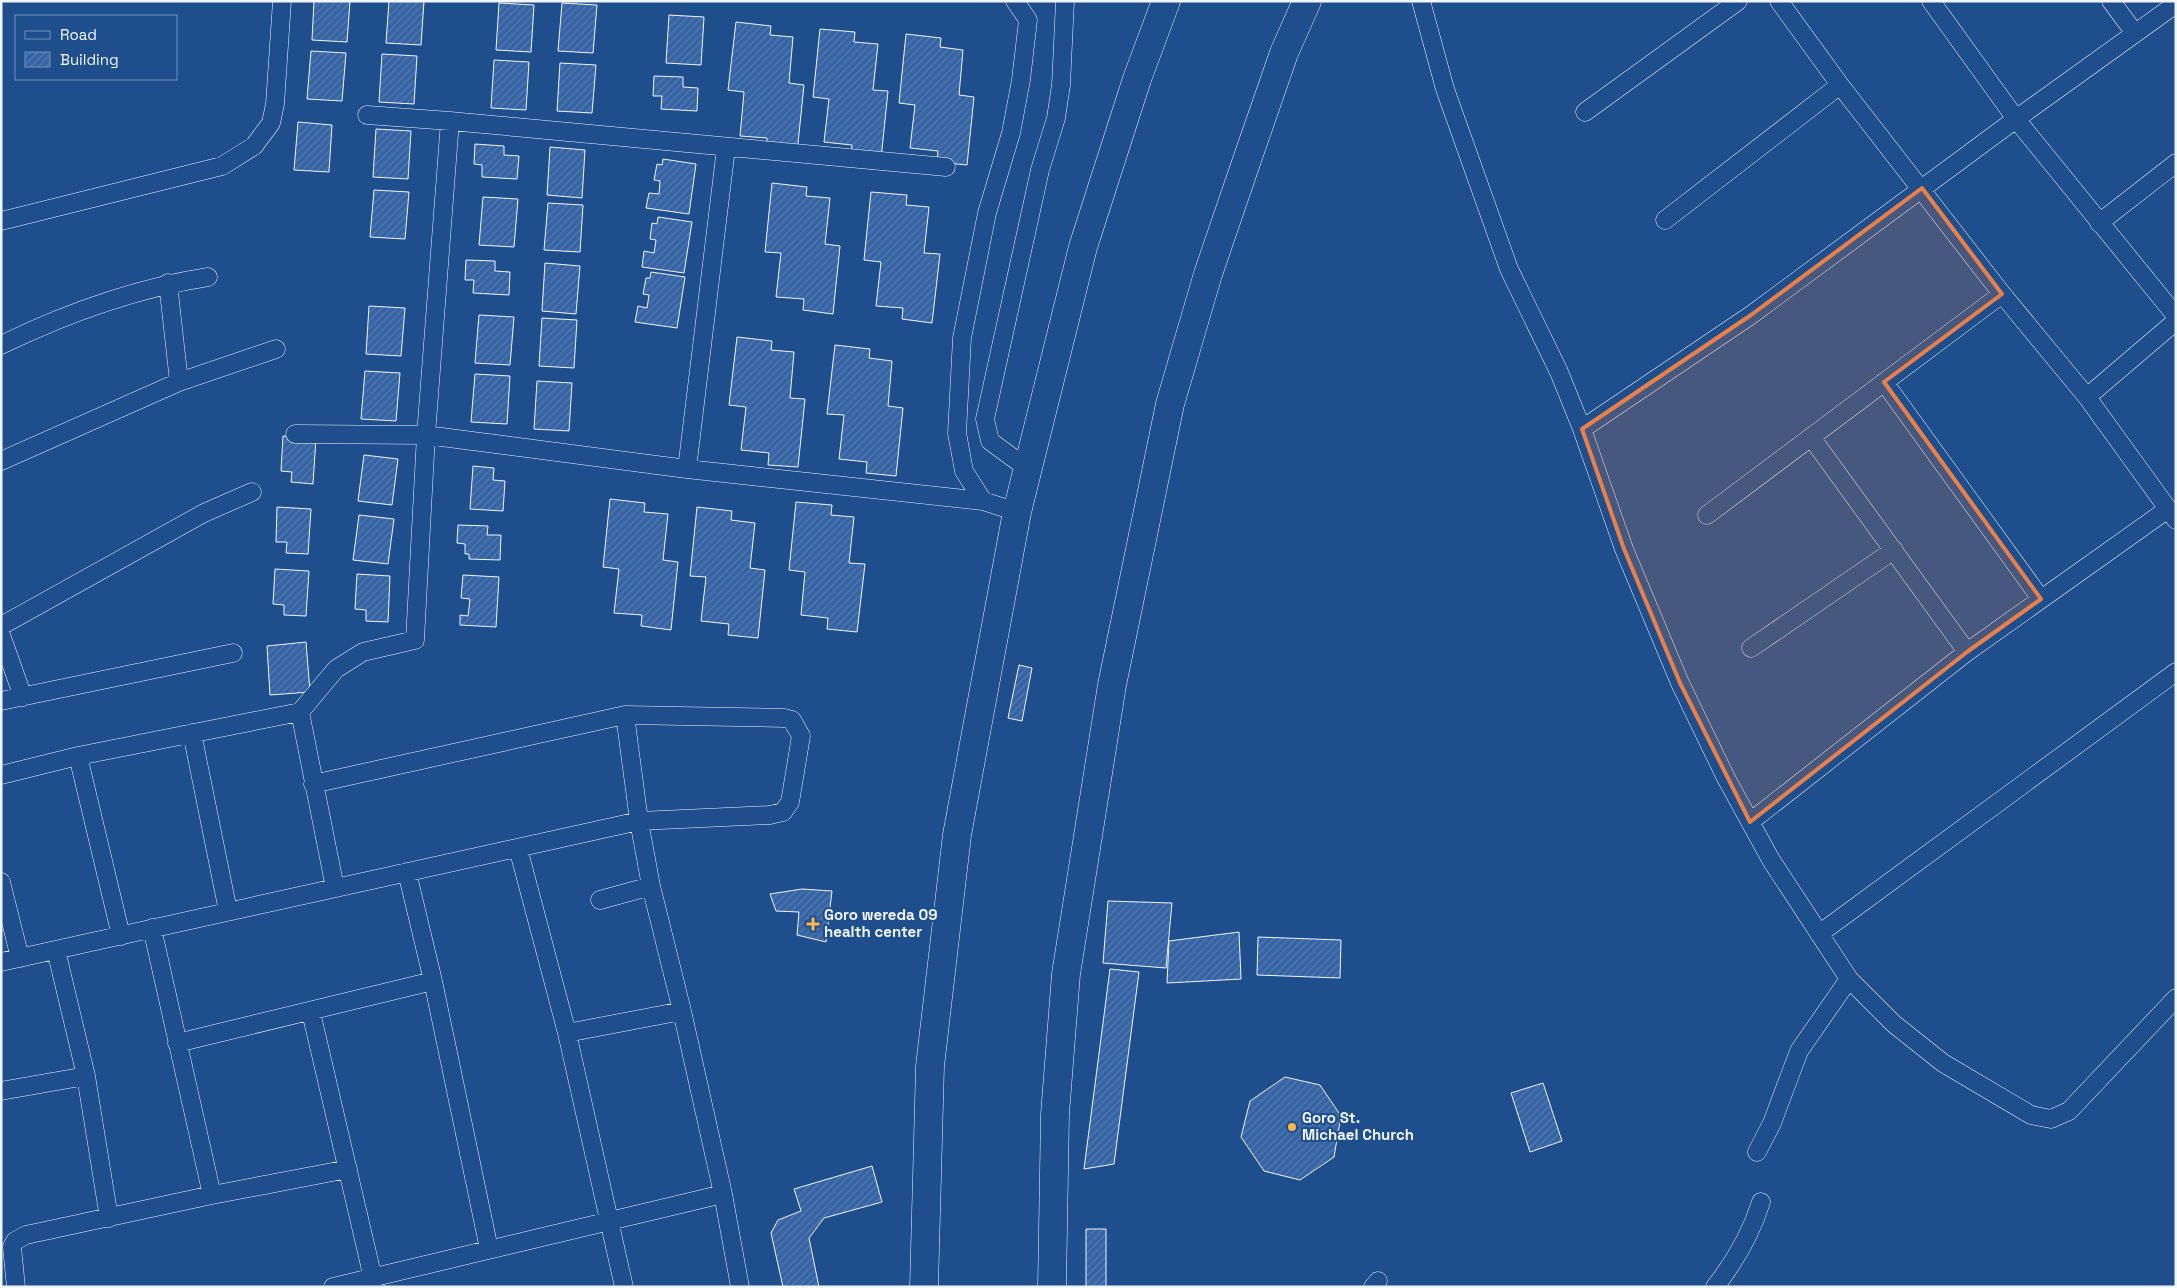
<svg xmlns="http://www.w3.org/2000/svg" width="2177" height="1288" font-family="'Space Grotesk',sans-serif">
<defs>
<pattern id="building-hatch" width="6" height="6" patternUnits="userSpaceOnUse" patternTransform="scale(1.25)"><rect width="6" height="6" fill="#3563a3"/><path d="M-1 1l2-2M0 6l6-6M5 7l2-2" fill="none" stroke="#537ab1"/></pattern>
</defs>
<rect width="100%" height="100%" fill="#1f4e8c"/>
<path fill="url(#building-hatch)" stroke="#f2f6ff" d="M314,1H350L347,42L312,40Z
M389,1H424L421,45L386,43Z
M499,3L534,5L531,52L496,50Z
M562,3L597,5L593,53L558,51Z
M669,15L704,17L701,65L666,63Z
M736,22L771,26L770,35L793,37L789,83L804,85L797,153L767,149V138L740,136L744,92L728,90Z
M820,29L855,32L854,42L878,44L873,90L888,91L881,159L851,156L852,145L824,142L829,99L813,97Z
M906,34L941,38L940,47L963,50L959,95L974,97L967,165L937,162L938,151L910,148L915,105L899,103Z
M311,51L346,53L342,101L307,99Z
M382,54L417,56L414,104L379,102Z
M494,60L529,62L526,110L491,108Z
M560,63L596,65L592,113L557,111Z
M654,76L683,77V87L698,88L697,111L661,109L662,96H653Z
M298,122L332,125L329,172L294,170Z
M376,129L411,131L408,179L373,177Z
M475,144L504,146V155L519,156L517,179L482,177V165L474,164Z
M550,147L585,150L582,198L547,195Z
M663,159L696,164L689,214L646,208L649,193L659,194L660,181L654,180L657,164L662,165Z
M772,183L807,187L806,196L830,198L825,244L840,246L833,314L803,310L804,299L776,297L781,253L765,252Z
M374,190L409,192L405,239L370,237Z
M871,192L907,195L906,205L929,207L924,253L940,254L932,323L902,319L903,308L876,306L881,262L864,260Z
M483,197L518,199L514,247L479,245Z
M548,203L583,205L580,252L544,250Z
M658,217L692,222L684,273L642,267L644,251L654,253L656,240L650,239L652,223L657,224Z
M466,260L495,261V271L510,272L509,295L473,293L474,280H465Z
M545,263L580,266L576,314L542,311Z
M651,272L685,277L677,328L635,322L638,306L647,308L649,295L643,294L646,278H650Z
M369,306L405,308L401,356L366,354Z
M479,315L514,317L510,365L475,363Z
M542,318L577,320L574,368L539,366Z
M737,337L772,341L771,350L794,352L790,398L805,399L798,467L768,465L769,453L741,450L746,407L729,405Z
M835,345L870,349L869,358L892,361L888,406L903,408L896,476L866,473L867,462L839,459L844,415L827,414Z
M365,371L400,373L396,421L361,419Z
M475,374L510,376L507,424L471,422Z
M537,381L572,383L569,431L534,429Z
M283,436L316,438L313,484L291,482L292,472L281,471Z
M364,455L398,459L392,505L358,501Z
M473,466L494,468L493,480L505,481L503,511L470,509Z
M610,499L645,503L644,512L668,514L663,560L678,562L671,630L641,626L642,615L614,613L619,569L603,567Z
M796,502L832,505L831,515L854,517L849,563L865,564L857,632L827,629L828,618L801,615L805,572L789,570Z
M277,507L311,509L308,554L286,553L287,542H276Z
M697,507L732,511L731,520L755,523L750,568L765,570L758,638L728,635L729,624L701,621L706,577L690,576Z
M359,515L394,519L388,564L353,560Z
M458,525L488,526L487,535H501L500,560L469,559V554H465V544L457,543Z
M275,569L309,571L306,616L284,615V605L273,604Z
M357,574L390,576L388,622L366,621V610L355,609Z
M463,575L499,577L496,627L460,625V615L468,616L470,599L461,598Z
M306,642L310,692L270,695L267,646Z
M1019,665L1032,668L1022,721L1008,718Z
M802,889L832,891L826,942L797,935L799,912L776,911L770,894Z
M1108,901L1172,903L1166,968L1103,963Z
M1239,932L1241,979L1167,983L1169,941Z
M1258,937L1341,940L1340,978L1257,975Z
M1110,969L1139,972L1114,1164L1084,1169Z
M1285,1077L1320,1085L1341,1116L1334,1157L1300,1180L1264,1171L1241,1137L1250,1101Z
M1543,1083L1562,1141L1530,1152L1511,1093Z
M872,1166L882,1202L824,1218L809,1238L819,1287H783L771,1233L778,1220L801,1211L794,1189Z
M1086,1229H1106V1287H1086Z"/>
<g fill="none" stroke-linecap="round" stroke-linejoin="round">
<defs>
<path id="street" d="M1421,1L1445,89L1509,269L1559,372L1582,429L1624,549L1680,683L1726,778L1771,860L1849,979L1894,1024L1943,1063L2031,1115L2051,1119L2069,1111L2176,998
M1779,1L1840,85L2002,294L2087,397L2176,520
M1931,1L2016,119L2176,316
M2111,1L2134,32
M1585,112L1738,1
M450,121L946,167
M1665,220L1840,85
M1,221L222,166L254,146L271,123L275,104L282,1
M2099,223L2176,163
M168,283L179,382
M1,345C67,313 137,288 208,277
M1884,382L2041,599
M2087,397L2176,321
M1582,429L1751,315L2016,119L2176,4
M295,434L426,435L687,469L983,501L1017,512
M1811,437L1967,652
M1,461L179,382L276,349
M687,469L726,148
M1028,469L990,441L985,419L1040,170L1056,118L1061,85L1065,1
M983,501L964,471L957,433L962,338L987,213L1011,133L1021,80L1028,20L1015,1
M1707,515L2002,294
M1,626L204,513L252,492
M1,635L23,697
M1751,648L1894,550
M1,701L233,653
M300,712L335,888
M625,715L639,821L651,886L682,1011L723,1194L740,1287
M192,733L228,911
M78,756L121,936
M1,775L78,756L300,712L336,669L363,652L415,640L426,435L450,121L367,115
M1750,822L1967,652L2168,509
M518,848L567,1033L624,1287
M407,872L433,981L489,1249
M1,882L20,958
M600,900L651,886
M152,928L212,1195
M1819,934L2176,672
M56,950L86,1076L109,1218
M1,962L639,821L770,815L783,812L790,802L801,736L792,720L784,718L625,715L313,784
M311,1012L375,1287
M567,1033L682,1011
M177,1043L433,981
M1,1091L86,1076
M1757,1152L1772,1123L1799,1051L1849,979
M16,1287L12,1247L15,1241L26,1235L212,1195L348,1169
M333,1287L723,1194
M1373,1287L1378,1281
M1715,1287C1736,1260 1751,1234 1761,1202"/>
<path id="highway" d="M924,1287L930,1066L957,835L1017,512L1083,247L1137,79L1166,1
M1052,1287L1055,1114L1066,974L1112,685L1170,404L1208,274L1249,154L1284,53L1307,1"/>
</defs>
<use href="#street" stroke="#f2f6ff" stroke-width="19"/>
<use href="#highway" stroke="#f2f6ff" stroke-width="29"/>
<use href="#street" stroke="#1f4e8c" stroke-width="18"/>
<use href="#highway" stroke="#1f4e8c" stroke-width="28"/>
</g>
<path fill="#ea8049" fill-opacity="0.2" stroke="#ea8049" stroke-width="4" stroke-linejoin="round" d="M1922,188L2002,294L1884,382L2041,599L1967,652L1750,822L1680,683L1624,549L1582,429L1751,315Z"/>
<g fill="#ffb74d" stroke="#1f4e8c" stroke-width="2">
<path d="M810.5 916.5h5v5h5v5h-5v5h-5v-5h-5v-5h5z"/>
<circle cx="1292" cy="1127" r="5"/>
</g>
<g text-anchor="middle" stroke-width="4" stroke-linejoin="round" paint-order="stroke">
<g font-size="15" font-weight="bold" fill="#f2f6ff" stroke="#1f4e8c" text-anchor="start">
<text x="824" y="920">Goro wereda 09<tspan x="824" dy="17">health center</tspan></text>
<text x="1302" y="1123">Goro St.<tspan x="1302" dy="17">Michael Church</tspan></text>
</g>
</g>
<rect width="2177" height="1288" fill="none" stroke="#f2f6ff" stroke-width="5"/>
<rect x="15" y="15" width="162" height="65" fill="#1f4e8c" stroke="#7391ba"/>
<rect x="25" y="31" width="25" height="8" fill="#1f4e8c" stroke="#7391ba"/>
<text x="60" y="40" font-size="15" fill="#f2f6ff">Road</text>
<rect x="25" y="52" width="25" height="15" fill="url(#building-hatch)" stroke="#7391ba"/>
<text x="60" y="65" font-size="15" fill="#f2f6ff">Building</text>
</svg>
